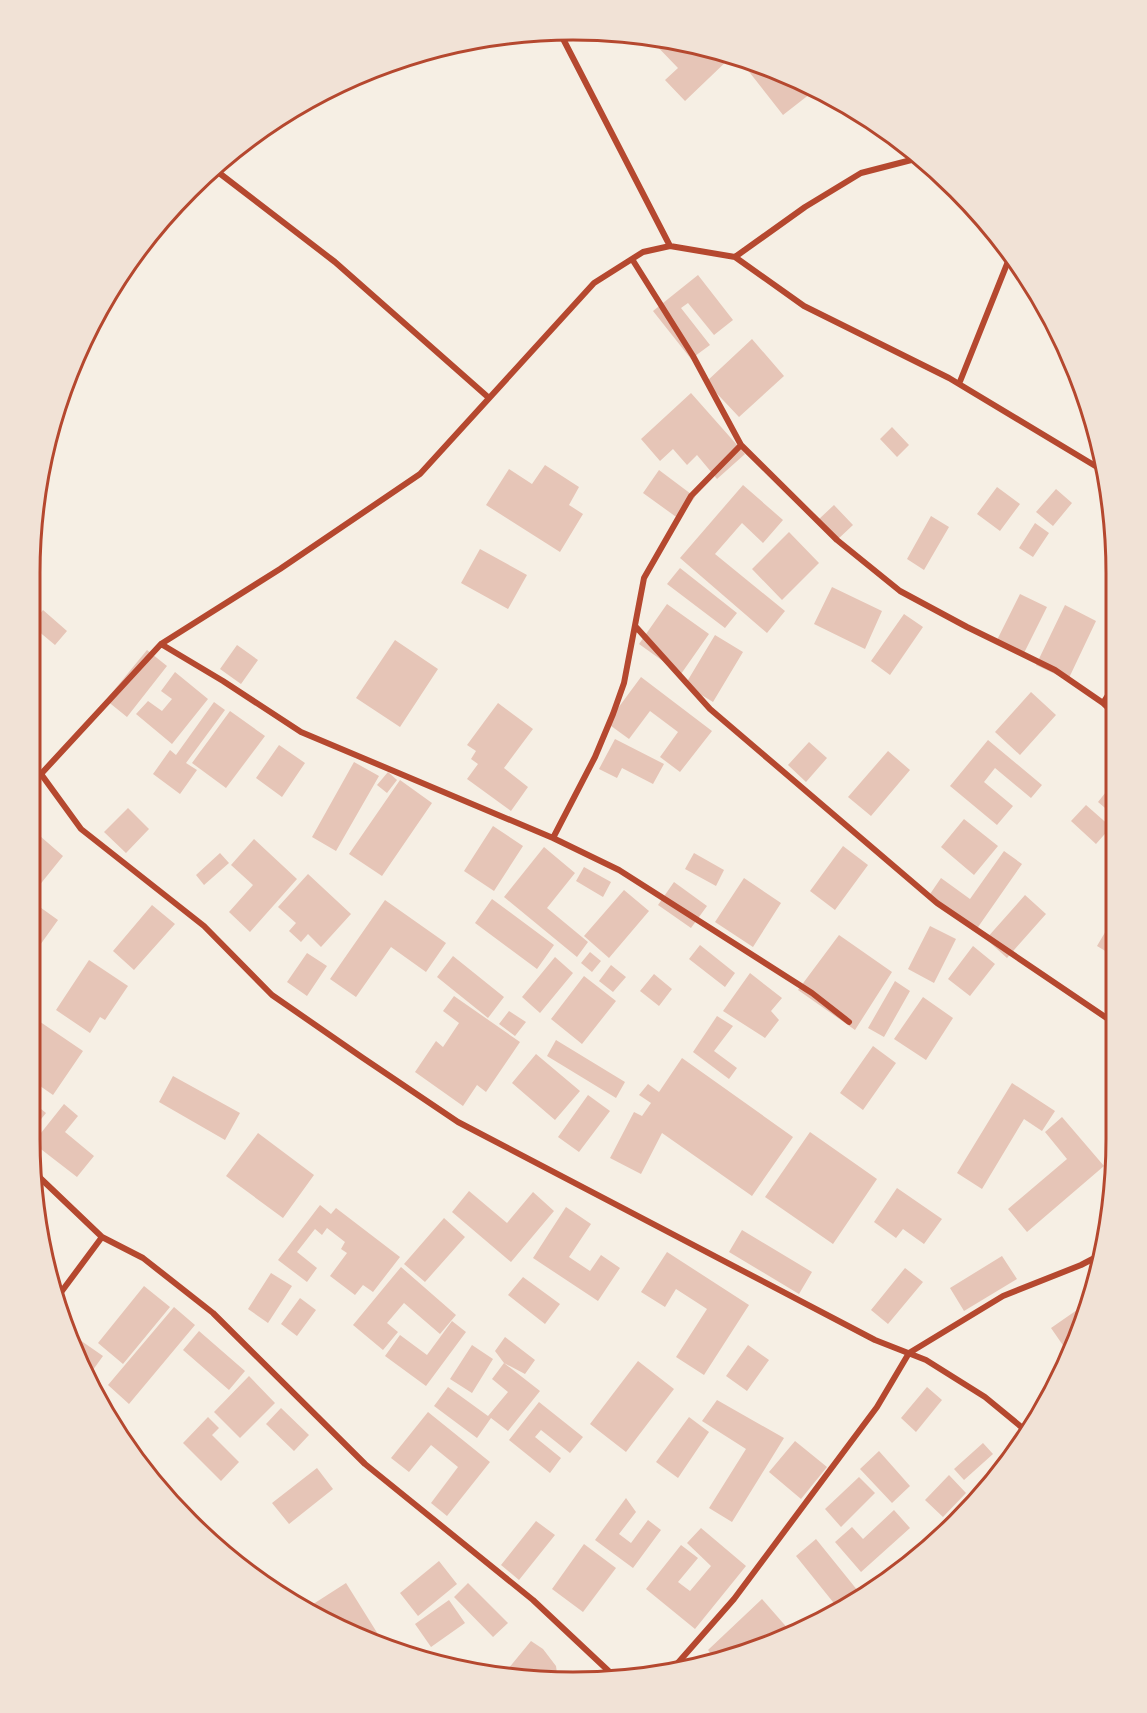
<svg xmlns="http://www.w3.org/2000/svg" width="1147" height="1713" font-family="'Fira Sans',sans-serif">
<rect width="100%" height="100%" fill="#f6efe4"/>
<path fill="#e6c5b7" d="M651,38L679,40L732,56L685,101L665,80L678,68L650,39Z
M747,61L781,71L815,90L783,115L743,64Z
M698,275L733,320L714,335L688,303L681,308L710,345L691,359L653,311Z
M752,339L784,376L739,417L706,382Z
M691,393L745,454L717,479L697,455L687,465L673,449L660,461L641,439Z
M892,427L909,445L897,457L880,439Z
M545,465L579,487L569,505L583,514L560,552L486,505L509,469L532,484Z
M659,470L695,497L679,519L643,493Z
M743,485L783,520L763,543L742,523L715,554L785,611L767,633L680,558Z
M997,487L1020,504L1000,531L977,514Z
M1056,489L1072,503L1053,526L1036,512Z
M834,505L853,525L837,540L818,520Z
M931,516L949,527L924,570L907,559Z
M1035,523L1049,533L1033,557L1019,548Z
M789,532L819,563L782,600L752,569Z
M480,549L527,575L508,609L461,583Z
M680,568L737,613L725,628L667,584Z
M832,587L882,611L865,649L814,624Z
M1020,594L1047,607L1023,655L996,642Z
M667,604L709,634L681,674L639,644Z
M1065,605L1096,621L1068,680L1036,665Z
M43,610L67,631L55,645L31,625Z
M904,614L923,627L890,675L871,661Z
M715,635L743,652L713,702L685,685Z
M395,640L438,669L400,727L356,698Z
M237,645L258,660L241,684L220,669Z
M147,650L167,666L127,717L106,700Z
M175,672L208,699L172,744L136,714L148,701L162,711L172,699L161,691Z
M641,677L712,731L680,772L660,757L678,732L650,711L629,739L607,723Z
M1031,692L1056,715L1020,755L995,732Z
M214,702L225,710L186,763L197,770L180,794L153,774L170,750L176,755Z
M498,703L533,729L504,768L528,787L511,811L467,779L478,764L471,759L476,751L467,745Z
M230,711L265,736L226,788L192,763Z
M615,739L664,764L653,784L622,768L617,778L599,769Z
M988,740L1042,785L1031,798L995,768L984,782L1013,806L997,825L950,786Z
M809,742L827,758L806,782L788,765Z
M279,745L305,763L282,797L256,778Z
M888,751L910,770L871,816L848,797Z
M354,762L379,776L336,851L312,837Z
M388,772L397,780L387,793L377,785Z
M1117,778V818L1098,802Z
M400,780L432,803L382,876L349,854Z
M1086,805L1111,827L1096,844L1071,821Z
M128,808L149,829L126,853L104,832Z
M964,819L998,846L974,875L941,847Z
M493,826L523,846L494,891L464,871Z
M40,836L63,856L34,892L30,888V848Z
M254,839L297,879L250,932L229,912L253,885L231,865Z
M843,846L868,865L835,910L810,891Z
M544,847L575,873L547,908L588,942L577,957L504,897Z
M1004,851L1022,864L976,930L928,897L941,878L970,899Z
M220,853L229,863L204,885L196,875Z
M694,853L724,870L716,886L685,869Z
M584,867L611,882L603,897L576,881Z
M308,874L351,914L321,947L308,934L301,942L289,931L296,923L278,907Z
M744,878L781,903L753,947L715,922Z
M674,882L707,906L691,928L658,905Z
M624,890L649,911L609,958L584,936Z
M1025,895L1046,914L1007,958L986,939Z
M492,899L554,945L537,969L475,923Z
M30,900L58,920L30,959Z
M385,900L446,943L426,972L391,947L356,997L330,979Z
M152,905L175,924L134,970L113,951Z
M1117,912V958L1097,946Z
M930,926L956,939L934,983L908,969Z
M839,935L892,972L855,1030L798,990Z
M700,945L735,973L725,987L689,959Z
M973,946L995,964L970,996L948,979Z
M590,952L601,961L592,972L581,963Z
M307,953L327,966L307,996L287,982Z
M453,956L504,997L488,1018L437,977Z
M555,957L573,973L540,1013L522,997Z
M89,960L128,986L105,1020L100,1017L90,1033L56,1010Z
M611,965L626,977L613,992L599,981Z
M750,973L782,998L771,1011L779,1020L765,1038L723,1011Z
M654,974L672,989L659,1006L640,991Z
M584,976L616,1001L582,1044L551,1019Z
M895,981L910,991L884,1037L868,1028Z
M1117,989V1015L1105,1006Z
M454,996L520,1042L486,1092L477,1085L463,1106L415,1072L436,1041L443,1047L459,1023L443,1011Z
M923,997L953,1018L926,1060L894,1039Z
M509,1011L526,1022L515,1036L499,1024Z
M30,1015L83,1051L53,1095L30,1079Z
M717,1016L733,1026L714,1051L737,1068L729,1079L693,1052Z
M556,1040L625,1082L616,1098L547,1056Z
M873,1046L896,1063L863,1110L840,1093Z
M536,1054L580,1091L555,1120L512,1083Z
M682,1058L793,1137L752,1196L662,1133L641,1174L610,1158L634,1112L642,1116L651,1103L639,1095L648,1084L659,1092Z
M173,1076L240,1113L225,1140L159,1102Z
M1012,1083L1055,1111L1042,1131L1024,1119L982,1189L957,1173Z
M588,1095L610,1111L579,1152L558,1137Z
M35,1104L46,1113L33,1129L30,1127V1110Z
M64,1104L78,1116L65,1132L94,1156L77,1177L33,1143Z
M1062,1117L1104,1166L1027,1232L1008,1209L1067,1159L1045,1132Z
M810,1132L877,1179L833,1244L765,1197Z
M258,1133L314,1175L283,1218L226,1176Z
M897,1188L942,1219L924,1244L903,1229L896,1238L874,1222Z
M469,1191L507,1223L533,1192L554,1211L511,1262L452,1212Z
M320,1205L331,1214L336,1208L400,1257L373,1292L363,1285L355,1295L330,1276L347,1253L341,1249L345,1242L327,1228L322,1235L315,1229L297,1252L317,1268L307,1282L278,1260Z
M566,1207L591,1224L569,1257L590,1271L601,1255L620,1268L598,1301L533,1258Z
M444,1218L465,1237L425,1282L404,1264Z
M742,1230L812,1272L799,1294L729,1252Z
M667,1252L749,1305L704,1375L676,1357L707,1309L676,1289L665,1307L641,1292Z
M1002,1256L1017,1279L964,1311L950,1288Z
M401,1267L456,1315L440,1334L404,1303L387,1323L398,1332L383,1350L353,1325Z
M905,1268L923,1282L888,1324L871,1310Z
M271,1273L292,1286L268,1323L248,1309Z
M523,1277L560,1304L545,1324L508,1295Z
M144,1286L170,1307L123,1364L98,1343Z
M300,1298L316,1310L297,1336L281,1324Z
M1087,1303L1070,1354H1069L1051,1328Z
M174,1307L195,1325L129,1404L108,1385Z
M452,1321L466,1332L426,1386L385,1356L400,1335L427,1355Z
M67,1331L103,1356L90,1374L88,1373Z
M199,1331L245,1371L229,1390L183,1350Z
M505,1337L535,1360L525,1374L504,1363L495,1351Z
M472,1345L493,1359L472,1393L450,1379Z
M748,1345L769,1360L747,1391L726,1376Z
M638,1361L674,1389L626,1452L590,1424Z
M504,1363L540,1391L508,1431L491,1418L477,1438L434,1406L448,1387L488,1416L508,1392L492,1379Z
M249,1376L275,1403L240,1438L214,1412Z
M927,1387L942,1400L916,1432L901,1418Z
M717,1400L784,1438L732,1522L709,1508L746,1449L702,1421Z
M539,1402L583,1437L570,1453L541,1430L535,1437L561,1458L550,1473L509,1440Z
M281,1408L309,1435L294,1451L266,1424Z
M428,1412L490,1462L447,1516L431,1503L458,1467L431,1445L409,1472L391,1458Z
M208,1417L219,1428L212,1435L239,1462L221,1481L183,1443Z
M689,1417L709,1432L678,1478L656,1462Z
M795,1441L827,1467L801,1499L769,1472Z
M983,1443L993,1454L964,1480L954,1469Z
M879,1451L910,1486L892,1503L860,1469Z
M317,1468L333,1489L289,1524L272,1503Z
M949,1475L966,1493L943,1517L925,1500Z
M859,1477L875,1493L841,1527L825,1509Z
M626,1498L636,1512L619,1534L631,1543L648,1520L661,1530L633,1568L595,1540Z
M894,1510L910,1528L861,1572L835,1542L852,1527L863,1539Z
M536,1521L555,1535L519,1580L501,1565Z
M701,1528L746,1566L695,1629L646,1589L681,1545L698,1558L678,1582L690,1591L711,1566L687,1543Z
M816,1539L862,1596L841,1612L796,1556Z
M584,1544L616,1568L583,1612L552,1589Z
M439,1561L457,1584L418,1616L400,1593Z
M346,1583L386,1647L366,1642L307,1608Z
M468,1583L508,1623L493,1637L454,1597Z
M762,1599L790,1631L770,1638L769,1636L762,1642L715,1659L708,1650Z
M449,1600L465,1623L431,1647L415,1624Z
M531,1641L543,1649L556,1666L558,1680L538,1682L504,1674Z"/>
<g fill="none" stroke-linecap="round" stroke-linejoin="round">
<path stroke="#b5482f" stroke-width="6" d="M559,31L670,246
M214,169L335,262L489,398
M735,257L805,207L861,173L919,158
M632,259L693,356L741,445L837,540L900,591L967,627L1055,670L1103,703L1117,716
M959,384L1011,254
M636,627L710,709L937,903L1117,1025
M161,644L223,681L301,732L553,838L619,870L812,993L849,1022
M1103,703L1117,681
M41,774L81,829L204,926L272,995L363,1058L458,1122L875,1340L926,1360L985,1397L1025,1430
M30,791L41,774L161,644L280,569L420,474L594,283L643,252L670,246L735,257L804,306L949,378L1107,473
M553,838L595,757L613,714L624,683L644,578L691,496L741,445
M36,1174L102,1237L143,1258L213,1313L365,1464L533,1600L615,1677
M56,1299L102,1237
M669,1673L734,1599L877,1407L909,1353L1003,1296L1081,1265L1104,1253"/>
</g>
<path d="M0 0H1147V1713H0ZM573 40H573A533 533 0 0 1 1106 573V1139A533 533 0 0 1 573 1672H573A533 533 0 0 1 40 1139V573A533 533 0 0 1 573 40Z" fill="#f1e2d6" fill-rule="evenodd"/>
<path fill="none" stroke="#b5482f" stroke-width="3" d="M573 40H573A533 533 0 0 1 1106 573V1139A533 533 0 0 1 573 1672H573A533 533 0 0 1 40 1139V573A533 533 0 0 1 573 40Z"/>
</svg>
